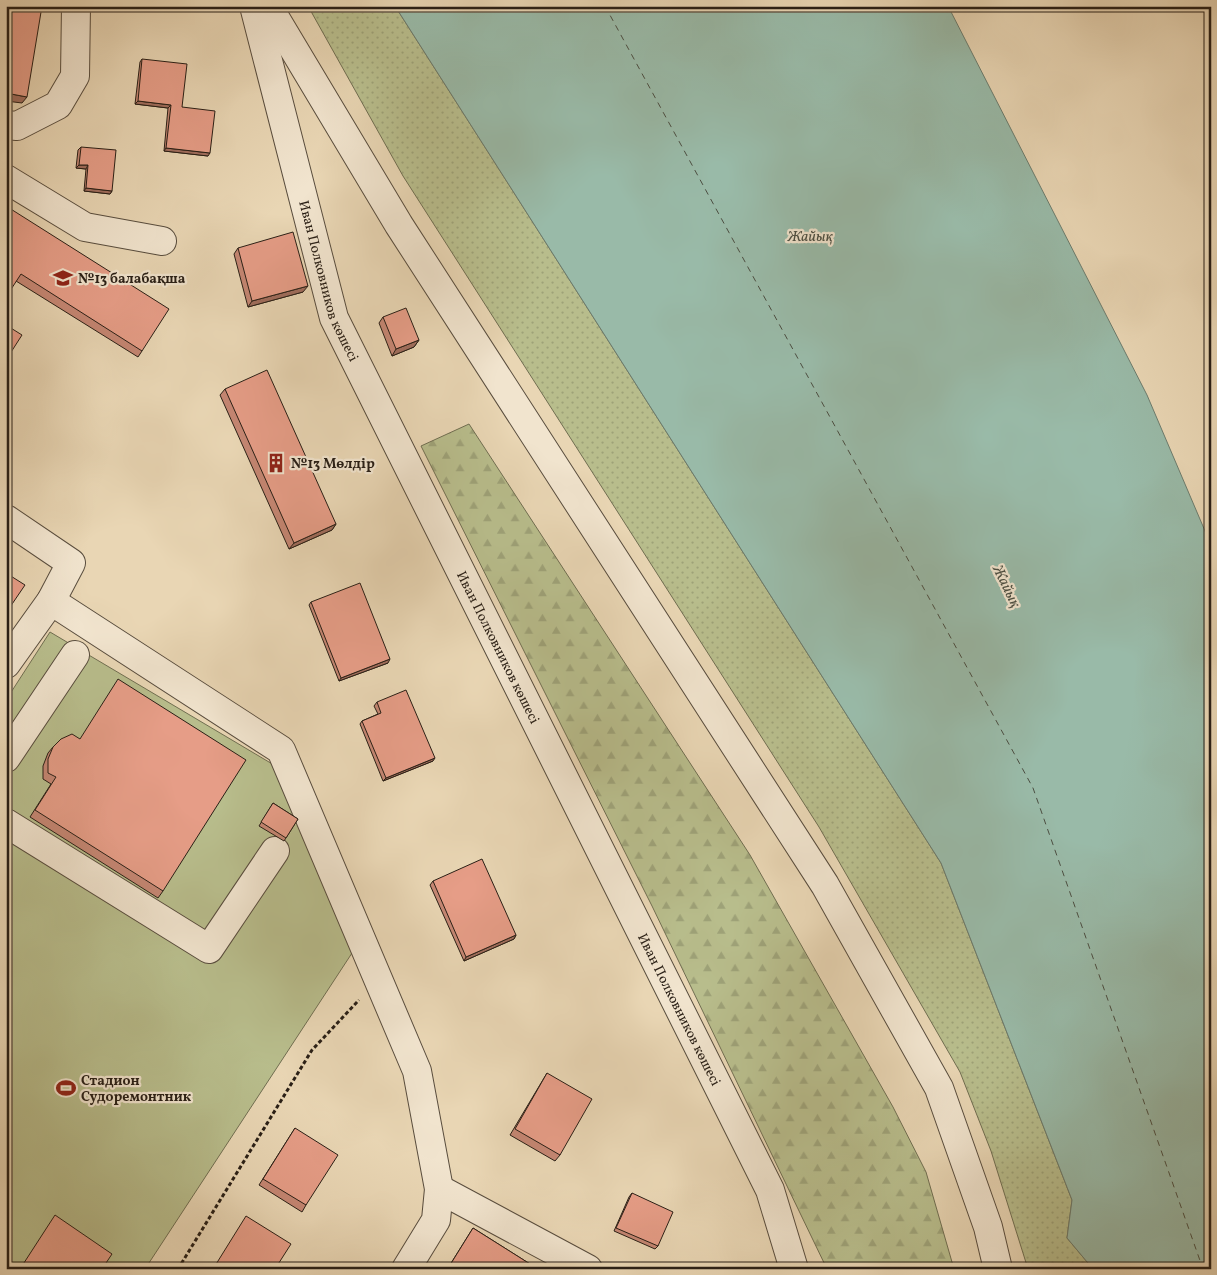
<svg xmlns="http://www.w3.org/2000/svg" width="1217" height="1275" font-family="Vollkorn,serif">
<defs>
<pattern id="grass-dots" width="8" height="8" patternUnits="userSpaceOnUse" patternTransform="scale(1.25)"><rect width="8" height="8" fill="#b8bd8c"/><path d="M2 2h.1M6 6h.1" fill="none" stroke="#9ea278" stroke-width="1.8" stroke-linecap="round"/></pattern>
<pattern id="forest-firs" width="22" height="20" patternUnits="userSpaceOnUse" patternTransform="scale(1.25)"><rect width="22" height="20" fill="#b8bd8c"/><path d="M5 1l3.5 6h-7zM16 11l3.5 6h-7z" fill="#9ea278"/></pattern>
</defs>
<rect width="100%" height="100%" fill="#e9d6b4"/>
<filter id="stains"><feTurbulence type="fractalNoise" baseFrequency=".004" numOctaves="4"/><feColorMatrix values="0 0 0 0 .2 0 0 0 0 .09 0 0 0 0 .02 0 0 0 .5 -.17"/></filter>
<radialGradient id="worn" r=".72"><stop offset=".6" stop-color="#630" stop-opacity="0"/><stop offset="1" stop-color="#630" stop-opacity=".3"/></radialGradient>
<path fill="url(#grass-dots)" stroke="#706e51" d="M308,6H395L941,863L1072,1200L1067,1238L1093,1269H1028L991,1151L960,1072L819,827L403,176Z"/>
<path fill="url(#forest-firs)" stroke="#706e51" d="M469,424L750,855L893,1107L926,1172L954,1269H827L652,906L421,446Z"/>
<path fill="#b8bd8c" stroke="#706e51" d="M50,632L274,765L354,950L145,1269H6V700Z"/>
<path fill="#99baa8" stroke="#6c7c6e" d="M395,6H948L1147,395L1211,545V1269H1093L1067,1238L1072,1200L941,863Z"/>
<g fill="none" stroke-linecap="round" stroke-linejoin="round">
<path stroke="#4b4e42" stroke-width="1" stroke-dasharray="6 5" stroke-linecap="butt" d="M605,6L1033,788L1203,1269"/>
<defs>
<g id="minor">
<path id="s1" d="M254,6L334,318L770,1190L794,1269"/>
<path d="M268,6L399,225L825,885L939,1088L988,1227L998,1269"/>
<path d="M6,125L17,126L58,105L75,76L76,6"/>
<path d="M6,179L85,227L162,241"/>
<path d="M6,519L71,563L51,601L6,664"/>
<path d="M51,601L281,750L417,1071L439,1189L436,1220L406,1269"/>
<path d="M6,758L75,655"/>
<path d="M6,823L209,949L275,851"/>
<path d="M439,1189L588,1269"/>
</g>
</defs>
<use href="#minor" stroke="#594d3e" stroke-width="30"/>
<path stroke="#291f16" stroke-width="3" stroke-dasharray="4 2.5" stroke-linecap="butt" d="M178,1269L312,1050L359,1000"/>
<use href="#minor" stroke="#f1e4ce" stroke-width="28"/>
</g>
<path fill="#c68774" stroke="#291f16" d="M142,59L182,107L208,156L164,151L168,108L135,104L140,62Z
M81,147L112,191L110,194L84,191L86,169L76,168L78,150Z
M6,206L142,351L138,357L16,281Z
M238,248L303,292L248,307L234,254Z
M383,317L419,340L414,347L392,356L379,323Z
M225,389L336,524L332,530L289,549L220,395Z
M311,602L388,663L339,681L309,605Z
M377,702L433,761L383,781L360,724L362,721L378,714L374,706Z
M53,747L163,891L158,898L30,817L51,784L43,779V766L48,753Z
M273,803L298,819L284,841L259,826Z
M433,881L516,935L514,939L464,961L430,885Z
M547,1073L560,1155L555,1161L510,1135Z
M295,1128L306,1205L302,1212L259,1185Z
M632,1193L658,1246L655,1249L614,1231L629,1197Z
M473,1228L538,1269H449L448,1268Z"/>
<path fill="#a16e5e" stroke="#291f16" d="M6,93L27,97L22,103L6,101Z
M138,101L171,105L168,108L135,104Z
M166,148L210,153L208,156L164,151Z
M79,165H88L86,169L76,168Z
M86,188L112,191L110,194L84,191Z
M308,286L303,292L248,307L252,301Z
M419,340L414,347L392,356L396,349Z
M336,524L332,530L289,549L294,543Z
M390,659L388,663L339,681L341,678Z
M435,758L433,761L383,781L386,778Z
M516,935L514,939L464,961L466,957Z"/>
<path fill="#e69d87" stroke="#291f16" d="M6,6H42L27,97L6,93Z
M142,59L187,64L182,107L215,111L210,153L166,148L171,105L138,101Z
M81,147L116,150L112,191L86,188L88,165H79Z
M6,206L169,309L142,351L21,274L6,297Z
M293,232L308,286L252,301L238,248Z
M406,308L419,340L396,349L383,317Z
M6,325L22,335L6,360Z
M267,370L336,524L294,543L225,389Z
M6,573L25,585L6,613Z
M360,583L390,659L341,678L311,602Z
M118,679L246,760L163,891L35,810L56,777L48,773V759L53,747L61,739L72,734L80,739Z
M406,690L435,758L386,778L362,721L381,713L377,702Z
M273,803L298,819L286,838L261,822Z
M482,859L516,935L466,957L433,881Z
M547,1073L592,1099L560,1155L515,1129Z
M295,1128L338,1155L306,1205L263,1179Z
M632,1193L673,1212L658,1246L616,1228Z
M55,1215L112,1254L102,1269H20Z
M246,1216L291,1244L275,1269H213Z
M473,1228L538,1269H457L450,1265Z"/>
<defs>
<symbol id="school-bare" viewBox="-9 -9 18 18"><path d="M0-5L7-2L0 1L-7-2ZM-4 1L0 2.5L4 1V4Q0 6-4 4Z" fill="#8f2418" stroke="#f1e4ce" stroke-width="2.5" paint-order="stroke"/></symbol>
<symbol id="building-bare" viewBox="-9 -9 18 18"><path d="M-4-6H4V6H1V3H-1V6H-4ZM-2.5-4.3h1.7v1.8h-1.7ZM.8-4.3h1.7v1.8H.8ZM-2.5-1h1.7V.8h-1.7ZM.8-1h1.7V.8H.8Z" fill="#8f2418" stroke="#f1e4ce" stroke-width="2.5" paint-order="stroke"/></symbol>
<symbol id="stadium-bare" viewBox="-9 -9 18 18"><path d="M0-5a6.5 5 0 1 0 0 10a6.5 5 0 1 0 0-10ZM-3.5-1.8h7v3.6h-7Z" fill="#8f2418" stroke="#f1e4ce" stroke-width="2.5" paint-order="stroke"/></symbol>
</defs>
<g fill-rule="evenodd">
<use href="#school-bare" x="49" y="264" width="28" height="28"/>
<use href="#building-bare" x="262" y="449" width="28" height="28"/>
<use href="#stadium-bare" x="52" y="1074" width="28" height="28"/>
</g>
<g text-anchor="middle" stroke-width="4.5" stroke-linejoin="round" paint-order="stroke">
<g font-size="14" font-weight="bold" fill="#291f16" stroke="#f1e4ce" text-anchor="start">
<text x="78" y="283">№13 балабақша</text>
<text x="291" y="468">№13 Мөлдiр</text>
<text x="81" y="1085">Стадион<tspan x="81" dy="16">Судоремонтник</tspan></text>
</g>
<g font-size="14" fill="#291f16" stroke="#f1e4ce">
<text dy="5" stroke="none"><textPath href="#s1" startOffset="285">Иван Полковников көшесі</textPath></text>
<text dy="5" stroke="none"><textPath href="#s1" startOffset="690">Иван Полковников көшесі</textPath></text>
<text dy="5" stroke="none"><textPath href="#s1" startOffset="1095">Иван Полковников көшесі</textPath></text>
</g>
<g font-size="15" font-style="italic" fill="#4b4e42" stroke="#f1e4ce">
<text x="810" y="241">Жайық</text>
<text transform="translate(1007 586) rotate(64)" y="5">Жайық</text>
</g>
</g>
<rect width="1217" height="1275" fill="none" stroke="#e9d6b4" stroke-width="25"/>
<rect x="8" y="8" width="1202" height="1260" fill="none" stroke="#291f16" stroke-width="2.5"/>
<rect x="12" y="12" width="1192" height="1250" fill="none" stroke="#291f16"/>
<rect width="100%" height="100%" filter="url(#stains)"/>
<rect width="100%" height="100%" fill="url(#worn)"/>
</svg>
